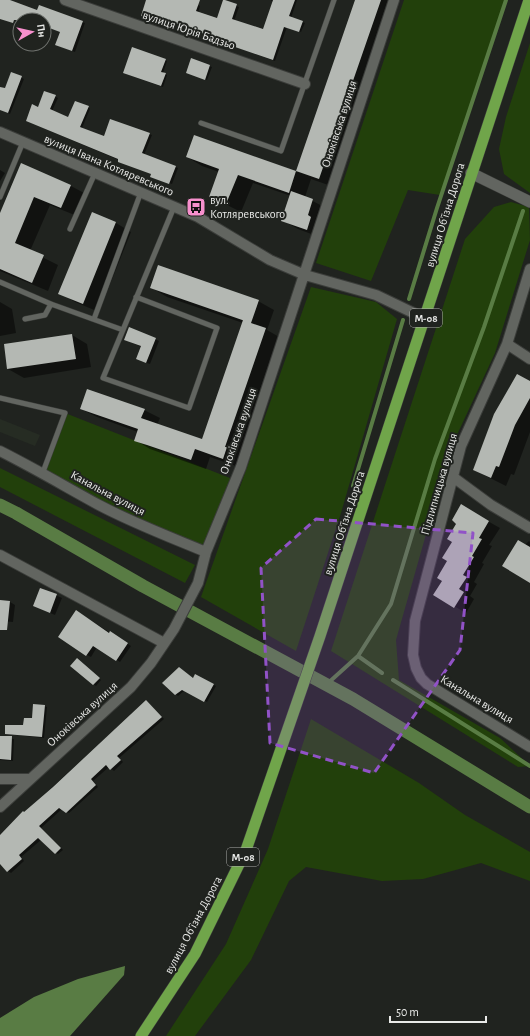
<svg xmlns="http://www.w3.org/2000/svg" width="530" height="1036" font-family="'Alegreya Sans',sans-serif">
<rect width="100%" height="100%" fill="#20231f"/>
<path fill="#262c23" d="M0,419L40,435L35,446L0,432Z"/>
<path fill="#22400b" d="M404,0H506L440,195L408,190L371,281L316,263Z
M530,43V193L504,174L499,149L506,117Z
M511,202L529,207L530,240L495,353L450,450L396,640L399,680L500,738L530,766L518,767L331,651L465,239L494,207Z
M311,287L376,302L397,319L341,513L296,651L201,597Z
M65,413L235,480L206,552L151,530L43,472Z
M0,468L195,565L185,583L0,487Z
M311,719L419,783L465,815L530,852V881L481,863L423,879L382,881L306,867L289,881L251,960L195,1036H166L226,944L268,849Z"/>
<path fill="#597c44" d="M125,966L124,975L70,1036H0V1018L34,997L78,979Z"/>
<path fill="#0007" d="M0,0H7L38,11L85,23L75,52L59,46L61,32L44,25V20H29L18,16L16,20L10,18L0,19Z
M147,0H183L200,6L198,13L217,20L224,1L239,7L234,21L264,31L273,3L271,0H297L291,18L305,23L301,32L287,27L275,61L210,38L208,35L157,16L156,21L144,17Z
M356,0H399L334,187L311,179L305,197L328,209L323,224L326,226L322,238L298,229L282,220L291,196L253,183L241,212L211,197L219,172L202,166L187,157L195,137L297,172Z
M165,60L167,61L163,73L167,75L163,87L126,74Z
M209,66L212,67L207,80L190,74Z
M12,73L24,79L10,114L0,109V88L5,90Z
M45,92L58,98L52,111L69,118L88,107L90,109L82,128L104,137L149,134L152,135L144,155L178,168L172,184L154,178L152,174L29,122L38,108Z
M22,165L71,186L86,194L77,216L50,205L30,251L58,265L48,291L0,271V216Z
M0,170L5,173L0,181Z
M92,213L116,223L131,232L99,312L75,302L60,293Z
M152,288L258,301L274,310L267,330L281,338L239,467L210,457L206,469L150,449L135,440L138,432L97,417L81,409L144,410L160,418L157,425L202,440L243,323L167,297Z
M0,302L12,309L16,333L0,336Z
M72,335L87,344L91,367L24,378L8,369Z
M155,339L159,341L150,364L141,361L142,347L130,342Z
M530,382V432L514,475L511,474L506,486L474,470Z
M461,506L500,528L489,545L492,546L482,563L484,564L474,582L477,584L470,596L474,599L466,613L435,595L443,580Z
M529,541L530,542V583L503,566Z
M41,589L62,598L55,615L34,606Z
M0,601L10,602L15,605L13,622L0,621Z
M76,611L131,646L120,662L97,647L91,657L87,655Z
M79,661L101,680L96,686L72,666Z
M195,675L216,686L207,702L185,690L178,696L164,683L193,679Z
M146,701L164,719L119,758L123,762L114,771L109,767L93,781L98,787L69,813L62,809L41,828L63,850L58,854L41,840L21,857L24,861L11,873L8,871L0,863V835Z
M44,706L47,707L44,738L6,734L24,726L33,720Z
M0,737L14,739L13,761L0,760Z"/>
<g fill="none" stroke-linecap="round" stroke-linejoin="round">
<path stroke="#597c44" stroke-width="4" d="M409,299L437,208L506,0
M353,486L403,320
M358,656L382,673
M393,680L530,766
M327,684L358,656L391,604L435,459L484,327L523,211"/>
<path stroke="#597c44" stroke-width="13" d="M0,505L16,513L143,586L353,699L530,807"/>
</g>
<path fill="#b4b8b3" d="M0,0H10L37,10L39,5L83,21L72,51L55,45L60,32L44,26V20H14L13,23L0,19Z
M146,0H200L196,11L217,18L223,0H225L237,4L232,19L263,29L273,0H295L289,16L303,21L299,32L284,27L273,60L206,37L207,35L155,16L153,21L141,16Z
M355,0H381L319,179L296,171L289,193L238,175L226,204L209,197L219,169L186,157L194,135L296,171Z
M132,47L166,59L161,72L166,73L161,86L123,73Z
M191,58L210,65L205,80L186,73Z
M11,72L22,76L8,113L0,110V87L5,88Z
M44,91L56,95L50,109L68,117L75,101L89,106L80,127L104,136L110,119L150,133L142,153L176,166L169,184L150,177L151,174L118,162V159L26,121L32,104L38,107Z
M21,163L71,185L61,208L34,197L15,243L44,255L32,283L0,269V213Z
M291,191L313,199L308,215L311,217L307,230L281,221Z
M92,212L116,222L83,304L58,294Z
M158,265L259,300L251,323L266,328L225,447H227L223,459L195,449L191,460L147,445L134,441L138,429L80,409L87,389L145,409L141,418L202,439L243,320L248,322L150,288Z
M129,327L156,338L146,363L136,359L141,346L124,340Z
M72,334L76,359L7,369L4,344Z
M517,374L530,381V398L515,425L499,467L496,466L491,478L473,470L494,414Z
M461,504L489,521L479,538L482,539L472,556L474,557L463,575L467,577L459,589L464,592L454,608L433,595L442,581L437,578L447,561L442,558L452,542L447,539L456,524L452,520Z
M518,540L530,547V583L502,566Z
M40,588L57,594L50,613L33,606Z
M0,600L10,601L7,630H0Z
M76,610L109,633L110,631L128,643L116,661L93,646L86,656L58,637Z
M77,658L100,678L93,685L70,666Z
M179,667L193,678L195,674L214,684L204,702L182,690L175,695L162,683Z
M146,700L162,717L117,756L121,760L110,770L106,765L91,779L96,785L66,813L59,808L39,826L61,848L55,854L38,838L19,855L22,859L7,872L0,864V835L23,811L24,812L53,787Z
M33,704L45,705L42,737L5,734V725H23L24,718H32Z
M0,736H12L11,760L0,759Z"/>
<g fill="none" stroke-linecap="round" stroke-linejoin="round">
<defs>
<path id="service" d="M201,123L281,151L334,0
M0,197L23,142
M70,229L95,173
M0,282L51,304L123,330
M136,297L217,328L189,408L103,378L174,207
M25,319L45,315L51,304
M94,319L141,192
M0,398L65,413L43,472"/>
<path id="minor" d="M65,0L305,84
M0,132L198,217L270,260L305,275L376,295L426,319
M530,269L507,344L461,446L415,621L413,655L416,668L421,678L427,684L530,747
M507,344L530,359
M0,451C34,468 66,487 99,505C133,523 170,537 206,552
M453,477L491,505L530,528
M0,555L164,643
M0,779H29
M0,807L131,687L151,663L174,629L198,583L206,552L241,467L394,0"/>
<path id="tertiary" d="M471,173L530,202"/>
<path id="trunk" d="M141,1036L195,954L246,850L320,636L529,0"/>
</defs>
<use href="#service" stroke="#3b3d3a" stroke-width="6"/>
<use href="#minor" stroke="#3b3d3a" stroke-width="12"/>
<use href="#tertiary" stroke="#3b3d3a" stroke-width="12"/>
<use href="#trunk" stroke="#3b3d3a" stroke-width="12"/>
<use href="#service" stroke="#626560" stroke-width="5"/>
<use href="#minor" stroke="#626560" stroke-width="10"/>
<use href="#tertiary" stroke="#626560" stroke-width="11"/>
<use href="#trunk" stroke="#70a54a" stroke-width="11"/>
</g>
<path fill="#9152c7" fill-opacity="0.2" stroke="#9152c7" stroke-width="3" stroke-dasharray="8 5" stroke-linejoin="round" d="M316,519L473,533L460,650L374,773L270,743L261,568Z"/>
<defs>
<symbol id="bus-square" viewBox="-11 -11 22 22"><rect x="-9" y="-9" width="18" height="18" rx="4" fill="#f790cd" stroke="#20231f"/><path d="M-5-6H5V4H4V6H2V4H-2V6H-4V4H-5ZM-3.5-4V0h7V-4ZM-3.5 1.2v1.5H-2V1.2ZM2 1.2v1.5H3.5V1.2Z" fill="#111"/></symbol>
</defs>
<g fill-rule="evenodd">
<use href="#bus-square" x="185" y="196" width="22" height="22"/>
</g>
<g text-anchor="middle" stroke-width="4" stroke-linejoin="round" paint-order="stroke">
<g fill="#20231f" stroke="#adaeac" stroke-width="1">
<rect x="410" y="309" width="32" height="18" rx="3"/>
<rect x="227" y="848" width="32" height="18" rx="3"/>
</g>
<g font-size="11" font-weight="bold" fill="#e9eae8">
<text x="426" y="322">М-08</text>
<text x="243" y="861">М-08</text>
</g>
<g font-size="12" fill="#e9eae8" stroke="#20231f">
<text transform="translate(189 30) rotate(19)" y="4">вулиця Юрія Бадзьо</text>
<text transform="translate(339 124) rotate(-72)" y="4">Оноківська вулиця</text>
<text transform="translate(109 165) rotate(23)" y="4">вулиця Івана Котляревського</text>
<text transform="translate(445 215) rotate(-73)" y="4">вулиця Обʼїзна Дорога</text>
<text transform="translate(238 431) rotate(-71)" y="4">Оноківська вулиця</text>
<text transform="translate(439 484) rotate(-74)" y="4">Підлипницька вулиця</text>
<text transform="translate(108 493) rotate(28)" y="4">Канальна вулиця</text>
<text transform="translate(344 523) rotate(-72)" y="4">вулиця Обʼїзна Дорога</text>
<text transform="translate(477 699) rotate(31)" y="4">Канальна вулиця</text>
<text transform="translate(82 714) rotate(-42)" y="4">Оноківська вулиця</text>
<text transform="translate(193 925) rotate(-62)" y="4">вулиця Обʼїзна Дорога</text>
</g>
<g font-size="12" fill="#e9eae8" stroke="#20231f" text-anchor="start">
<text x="210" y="204">вул.<tspan x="210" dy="14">Котляревського</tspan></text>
</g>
</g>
<g transform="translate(32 32) rotate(82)"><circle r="19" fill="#20231f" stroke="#70736f"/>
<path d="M0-3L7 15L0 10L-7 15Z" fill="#f790cd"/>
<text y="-6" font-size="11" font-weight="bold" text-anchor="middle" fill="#e9eae8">Пн</text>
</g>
<path d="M390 1016v6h96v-6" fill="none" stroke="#e9eae8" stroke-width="2"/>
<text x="396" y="1016" font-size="12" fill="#e9eae8" stroke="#20231f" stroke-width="3" paint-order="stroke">50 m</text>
</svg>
